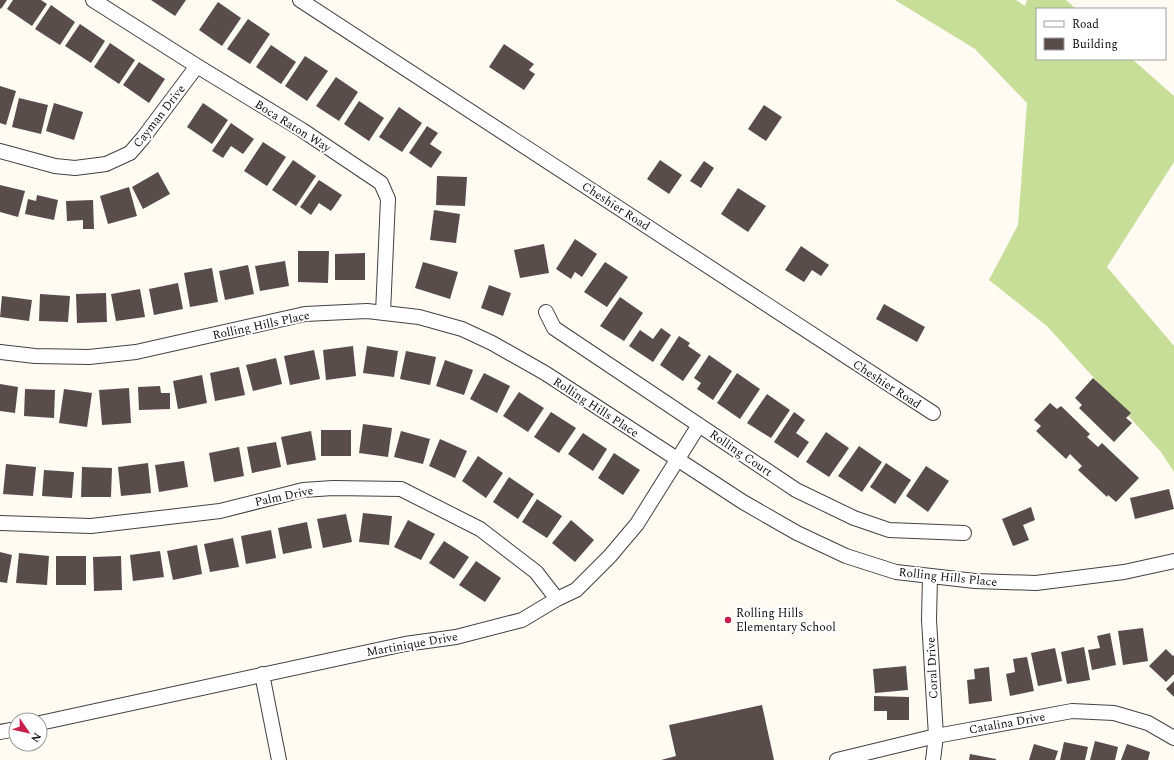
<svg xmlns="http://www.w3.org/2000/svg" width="1174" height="760" font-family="Spectral,serif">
<rect width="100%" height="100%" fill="#fffaf2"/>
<path fill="#c6de97" d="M895,0H1016L1025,6L1027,0H1066L1076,9H1037V59H1132L1174,96V162L1107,267L1174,346V472L1161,452L1047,326L989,280L1018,225L1027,103L975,49Z"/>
<path fill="#594d4b" d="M0,0H7L1,9L0,8Z
M13,0H41L47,4L32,26L7,9Z
M151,0H186L175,16Z
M218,2L241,18L222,46L199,30Z
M51,5L75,22L60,45L35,29Z
M248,19L270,34L250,64L227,49Z
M80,24L105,41L91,63L65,46Z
M110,43L135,60L119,84L94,67Z
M504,44L534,64L529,70L535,74L524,90L489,67Z
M271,45L296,62L281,84L256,67Z
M305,56L328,71L307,101L285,86Z
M139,62L165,79L149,103L123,85Z
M336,77L358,92L339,121L316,106Z
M0,86L16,91L6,125L0,123Z
M19,98L48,105L41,134L12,127Z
M359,101L384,118L369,141L344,124Z
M54,103L83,112L74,140L46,131Z
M203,103L228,120L212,144L187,127Z
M764,105L782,117L766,141L748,129Z
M399,107L422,123L402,152L379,137Z
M231,123L254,139L243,154L231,146L223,158L212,151Z
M427,126L438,133L430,144L442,152L431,168L409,153Z
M263,142L286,157L267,186L244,171Z
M293,160L316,176L296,206L272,190Z
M660,160L682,175L669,194L647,179Z
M704,161L714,168L701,188L690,181Z
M158,172L170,194L143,209L132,187Z
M437,176L467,177L465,206L436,205Z
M319,180L342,195L331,211L319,203L311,215L300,207Z
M0,185L25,191L18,217L0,212Z
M129,187L137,216L108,224L100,196Z
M738,188L766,206L748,232L721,214Z
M37,195L58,200L54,220L25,214L28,199L36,201Z
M93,200L94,229H83V220L67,221L66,201Z
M434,210L460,214L456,243L430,240Z
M575,239L597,254L582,277L575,272L571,279L556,269Z
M544,244L549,273L520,278L514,250Z
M801,246L829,265L821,276L812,270L804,282L785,270Z
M298,251H329L328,283L298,282Z
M365,253V280H335V254Z
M285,261L289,286L260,291L255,266Z
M423,262L458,272L450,299L415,288Z
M605,262L628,277L607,307L584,292Z
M248,265L254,294L225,300L219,271Z
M212,268L218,302L190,307L184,273Z
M178,283L183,309L154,315L149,289Z
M489,285L511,293L503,316L481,308Z
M140,289L145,317L116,321L111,294Z
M106,293L107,322L77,323L76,294Z
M40,294L70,296L68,322L39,321Z
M2,296L32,300L29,321L0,317Z
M620,297L643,313L624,341L600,326Z
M884,304L925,327L917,342L876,319Z
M661,328L671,335L653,362L629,346L640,330L653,339Z
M679,336L690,343L688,346L701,355L683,381L660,365Z
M353,346L356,376L326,380L323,350Z
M367,346L398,351L394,377L363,373Z
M314,350L320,379L290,385L284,356Z
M406,351L436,357L430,385L400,379Z
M709,355L732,371L713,400L697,389L701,383L694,378Z
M276,358L282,384L253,391L246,365Z
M445,360L473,370L464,395L436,386Z
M239,367L245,395L215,401L210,373Z
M484,373L510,386L497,413L470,399Z
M737,373L760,389L740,419L717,403Z
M202,375L207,403L178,409L173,381Z
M1093,378L1131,413L1126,418L1132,423L1114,442L1079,408L1082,405L1075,398Z
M0,384L18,387L15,413L0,411Z
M160,386L161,393H170V409L139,410L138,387Z
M129,388L131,423L102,425L99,390Z
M25,389L55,390L54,418L24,416Z
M64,389L92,393L87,427L59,423Z
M519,392L544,408L528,432L503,416Z
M767,394L790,410L771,438L747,423Z
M1050,403L1057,409L1061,406L1090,434L1087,437L1098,447L1102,443L1139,478L1116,502L1108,495L1107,497L1078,470L1082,466L1070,454L1066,459L1036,431L1041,426L1034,420Z
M551,412L576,428L559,453L534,437Z
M794,412L805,420L796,433L809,442L798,458L774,442Z
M363,424L392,428L388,457L359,453Z
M321,430H351V456H321Z
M311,431L316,460L287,465L281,437Z
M401,431L430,439L423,464L394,457Z
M826,432L849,448L829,477L806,462Z
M583,433L607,449L593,471L568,454Z
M440,439L467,451L455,478L429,466Z
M276,442L281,467L252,473L247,447Z
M859,446L882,462L862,492L838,476Z
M239,447L244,476L214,482L209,453Z
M614,453L640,470L623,495L598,478Z
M478,456L503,473L486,498L462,481Z
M184,461L188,487L159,492L155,465Z
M148,463L151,493L121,496L118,467Z
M886,463L911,480L895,504L870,487Z
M6,464L36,467L33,496L3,494Z
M926,466L949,481L928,512L906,496Z
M82,467L112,468L111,497H81Z
M44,470L74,472L72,498L42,496Z
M509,477L534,494L518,519L493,502Z
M1169,489L1174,509L1135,519L1130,498Z
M537,499L562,516L547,538L522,522Z
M1031,507L1035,520L1023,525L1029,540L1013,546L1002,519Z
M363,513L392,516L389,545L359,542Z
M346,514L352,542L323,548L317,519Z
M408,520L435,534L421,560L394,547Z
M571,520L594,540L575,562L552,543Z
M307,522L312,548L283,554L278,528Z
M271,530L276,558L246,564L241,536Z
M233,538L239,567L210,572L204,544Z
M444,541L469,557L454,579L429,563Z
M197,545L202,574L173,580L167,551Z
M160,551L164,577L133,581L130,555Z
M0,552L12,555L7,583L0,582Z
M19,553L49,556L47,585L16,583Z
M56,556H86V585H56Z
M121,556L122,590L94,591L93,557Z
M476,561L501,578L485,602L459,585Z
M1143,628L1148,661L1123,665L1118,631Z
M1110,633L1116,665L1092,670L1088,650L1100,648L1097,636Z
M1084,647L1090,680L1067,684L1061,652Z
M1055,648L1062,681L1038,686L1031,653Z
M1166,649L1173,656L1174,655V674L1166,682L1149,666Z
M1027,657L1034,691L1010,696L1006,674L1015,672L1013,659Z
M906,666L908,690L875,693L873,669Z
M989,667L992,701L969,704L967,680L975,679L974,669Z
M1174,681V697L1166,689Z
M874,696L909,697V720H887V711H874Z
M762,705L774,760H661L676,756L669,725Z
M1095,741L1118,747L1115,760H1090Z
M1064,742L1088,747L1085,760H1060Z
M1034,744L1058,751L1055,760H1029Z
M1127,744L1150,752L1148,760H1121Z
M970,754L996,759V760H969Z"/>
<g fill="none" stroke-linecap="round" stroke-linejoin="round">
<defs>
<path id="minor" d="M93,0L197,66L302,130L381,183L388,199L383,313
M300,0L933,413
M0,151L55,166L75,168L106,164L130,153L143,138L197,66
M546,312L554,328L796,490L854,518L889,530L964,533
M0,352L35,356L89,357L136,352L305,314L367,311L419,317L462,329L492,343L545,373L743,502L797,533L846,556L896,572L975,581L1036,583L1124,572L1174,561
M0,523L91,526L220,511L303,490L333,488L401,489L480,529L536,572L557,599
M930,576L929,620L936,736L933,760
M262,674L279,760
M40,723L405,644L456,637L522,620L557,599L576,590L610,556L637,524L699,425
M0,732L16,729
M837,760L936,736L1072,711L1114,713L1148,723L1174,738"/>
</defs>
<use href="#minor" stroke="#424242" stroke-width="16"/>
<use href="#minor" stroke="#fff" stroke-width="14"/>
</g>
<circle fill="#c71f4b" stroke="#fff" stroke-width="1.5" cx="728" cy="620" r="4"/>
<g text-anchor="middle" stroke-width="4" stroke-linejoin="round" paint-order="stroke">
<g font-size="12" fill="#0f0f0f" stroke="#fff">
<text transform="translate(159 116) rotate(-52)" y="4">Cayman Drive</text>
<text transform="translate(293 126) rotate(32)" y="4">Boca Raton Way</text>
<text transform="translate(616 206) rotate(33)" y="4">Cheshier Road</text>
<text transform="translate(261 325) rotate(-12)" y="4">Rolling Hills Place</text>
<text transform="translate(887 384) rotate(33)" y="4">Cheshier Road</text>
<text transform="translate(596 407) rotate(33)" y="4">Rolling Hills Place</text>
<text transform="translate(741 453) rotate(34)" y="4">Rolling Court</text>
<text transform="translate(284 496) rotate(-12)" y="4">Palm Drive</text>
<text transform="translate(948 577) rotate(6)" y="4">Rolling Hills Place</text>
<text transform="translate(412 644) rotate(-10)" y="4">Martinique Drive</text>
<text transform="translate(932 668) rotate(-93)" y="4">Coral Drive</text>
<text transform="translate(1007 723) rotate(-10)" y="4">Catalina Drive</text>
</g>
<g font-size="12" fill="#0f0f0f" stroke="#fff" text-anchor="start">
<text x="736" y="617">Rolling Hills<tspan x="736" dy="14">Elementary School</tspan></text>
</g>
</g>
<rect x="1036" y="8" width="130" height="52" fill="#ffffff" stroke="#9f9f9f"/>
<rect x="1044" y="21" width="20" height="6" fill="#ffffff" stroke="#9f9f9f"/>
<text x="1072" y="28" font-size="12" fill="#0f0f0f">Road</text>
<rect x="1044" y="38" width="20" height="12" fill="#594d4b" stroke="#9f9f9f"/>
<text x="1072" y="48" font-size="12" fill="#0f0f0f">Building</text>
<g transform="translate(28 732) rotate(124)"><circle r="19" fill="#ffffff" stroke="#9f9f9f"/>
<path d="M0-3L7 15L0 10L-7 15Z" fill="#c71f4b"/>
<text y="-6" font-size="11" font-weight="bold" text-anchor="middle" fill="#0f0f0f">N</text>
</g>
</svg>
